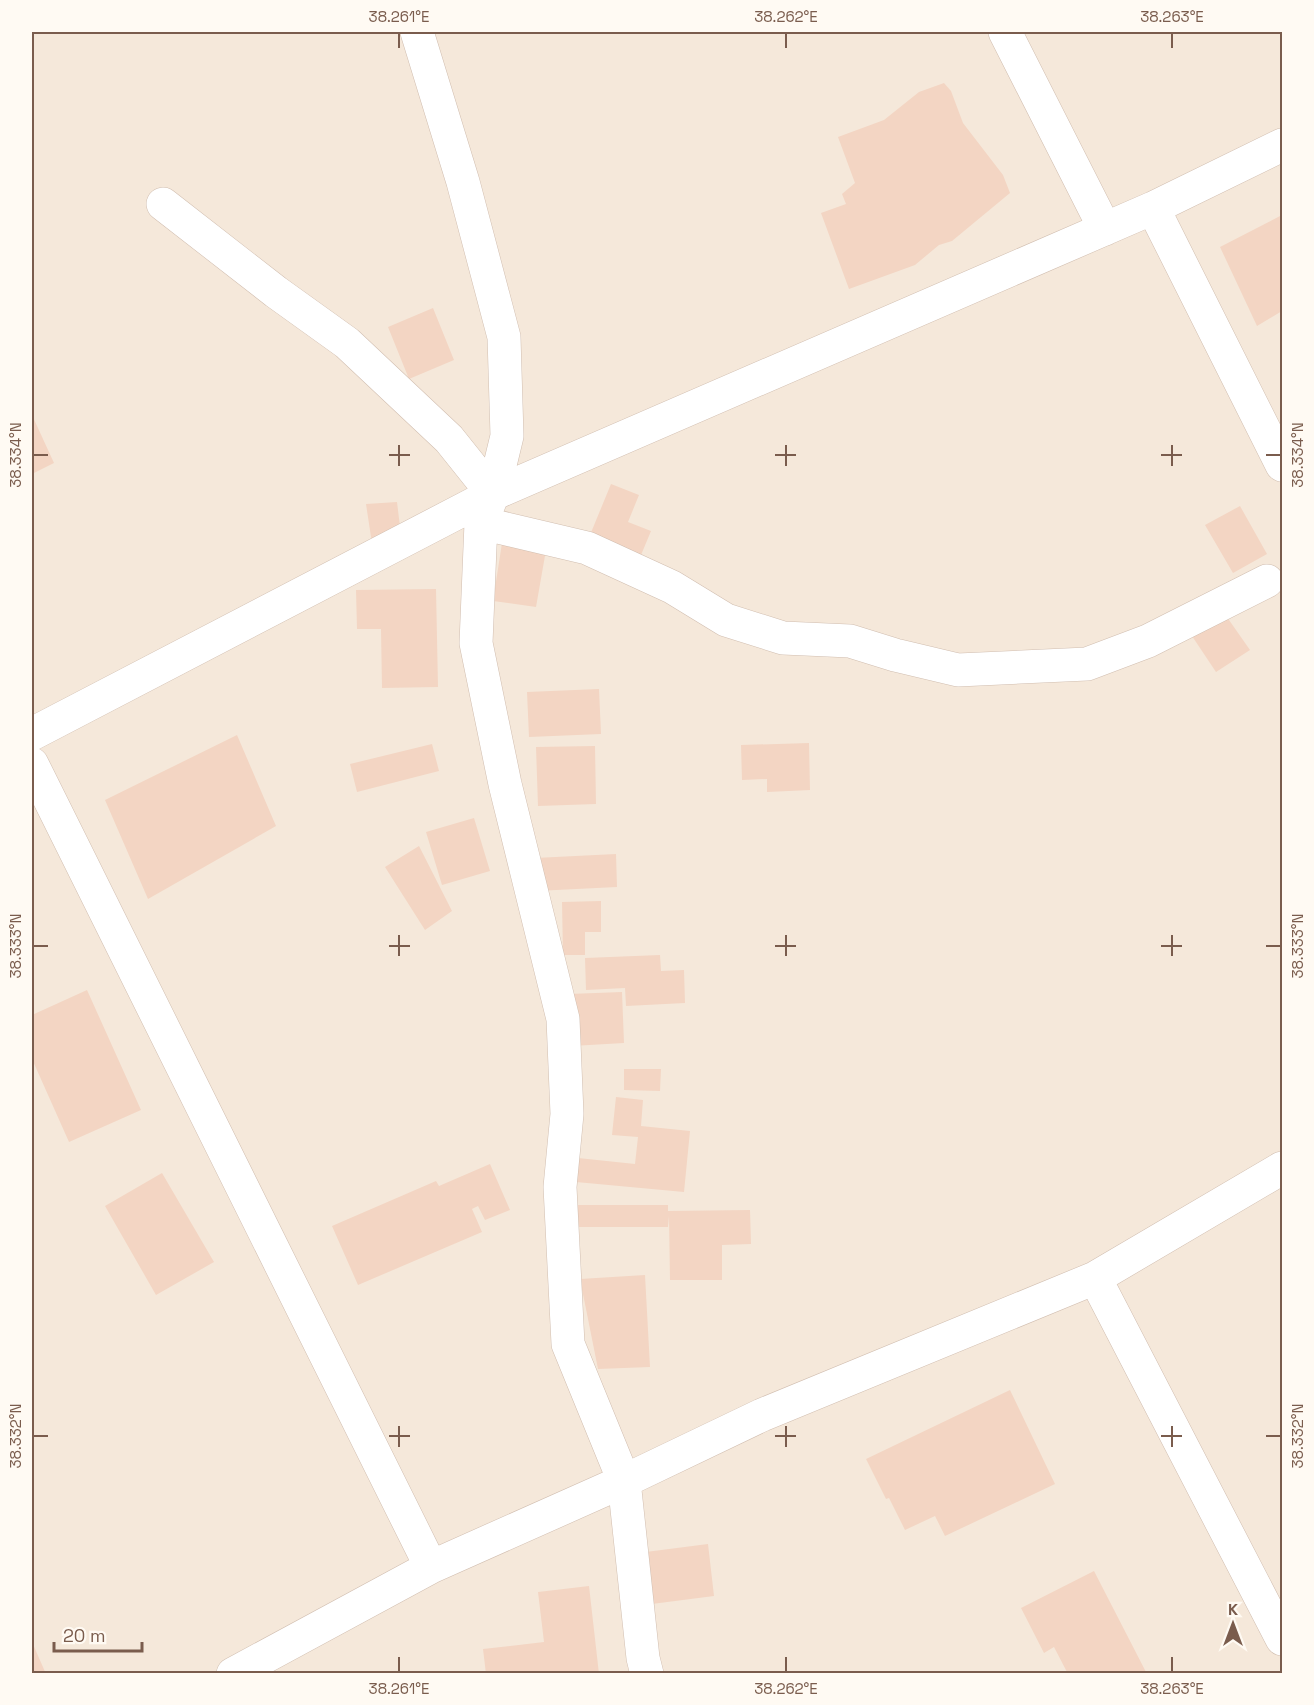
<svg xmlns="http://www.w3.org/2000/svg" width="1314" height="1705" font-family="'Space Grotesk',sans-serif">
<rect width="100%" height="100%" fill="#fdf6ec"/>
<path fill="#f5e8da" d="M32,32H1282V1673H32Z"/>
<path fill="#f3d5c3" d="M944,83L951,91L963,123L1003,175L1010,193L952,241L939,245L915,265L849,289L821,213L846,204L842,194L855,183L838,137L884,120L919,92Z
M1282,215V311L1257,326L1220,247Z
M433,308L454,360L409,379L388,327Z
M32,415L54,463L32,474Z
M611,484L639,495L628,522L651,531L641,555L590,535Z
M397,502L401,535L373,550L366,504Z
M1240,506L1267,554L1233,573L1205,525Z
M502,543L546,550L536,607L493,601Z
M436,589L438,687L382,688L381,629H357L356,590Z
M1222,610L1250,650L1216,672L1188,630Z
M599,689L601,734L529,737L527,692Z
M237,735L276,826L148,899L105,800Z
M809,743L810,790L767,792V779L742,780L741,745Z
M432,744L439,771L357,792L350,764Z
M595,746L596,804L538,806L536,747Z
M474,818L490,871L442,885L426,832Z
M419,846L452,911L425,930L385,867Z
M616,854L617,887L536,891L535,858Z
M601,901V932H585V955H563L562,902Z
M660,955L661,971L684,970L685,1003L626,1006L625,988L586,990L585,958Z
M87,990L141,1110L69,1142L32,1059V1015Z
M622,992L624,1043L572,1046L569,994Z
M624,1069H661L660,1091L624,1090Z
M616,1097L643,1100L641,1126L690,1131L684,1192L576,1182L578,1158L635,1164L638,1137L612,1135Z
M490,1164L510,1210L485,1220L478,1206L472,1209L482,1232L358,1285L332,1226L436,1181L439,1186Z
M162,1173L214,1262L156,1295L105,1206Z
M566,1205H668V1211L750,1210L751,1244L722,1245V1280H670L669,1216L668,1227H565Z
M645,1275L650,1367L598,1369L580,1279Z
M1010,1390L1055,1484L945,1536L935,1516L905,1530L889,1498L886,1499L866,1459Z
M708,1544L714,1596L644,1605L638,1553Z
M1094,1571L1147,1674H1068L1054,1647L1044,1653L1021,1608Z
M589,1586L599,1674H486L483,1649L544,1642L538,1592Z
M32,1642L46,1674H32Z"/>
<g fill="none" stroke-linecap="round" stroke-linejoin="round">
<defs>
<path id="minor" d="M417,32L463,182L504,337L507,436L493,494L481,523L476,643L505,784L563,1019L567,1114L560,1187L568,1344L624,1481L643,1658L647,1674
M1005,32L1105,229
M1282,145L1153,208L1282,465
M163,204L276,292L347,343L449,439L493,494
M481,523L587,548L672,587L726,620L783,638L850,641L895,655L958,670L1087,664L1148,641L1267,581
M32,734L493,494L1153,208
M32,764L431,1567
M1095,1278L1282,1639
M233,1674L431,1567L624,1481L762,1415L1095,1278L1282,1168"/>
</defs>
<use href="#minor" stroke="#d1beb0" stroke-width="34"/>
<use href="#minor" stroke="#fff" stroke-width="33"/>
</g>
<path fill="none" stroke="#7a5c4d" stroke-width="2" d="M399,33V48M786,33V48M1172,33V48M399,445V466M786,445V466M1172,445V466M33,455H48M389,455H410M775,455H796M1161,455H1182M1266,455H1281M399,935V956M786,935V956M1172,935V956M33,946H48M389,946H410M775,946H796M1161,946H1182M1266,946H1281M399,1426V1447M786,1426V1447M1172,1426V1447M33,1436H48M389,1436H410M775,1436H796M1161,1436H1182M1266,1436H1281M399,1657V1672M786,1657V1672M1172,1657V1672"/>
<rect width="1314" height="1705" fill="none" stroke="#fffaf3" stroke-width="66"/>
<g transform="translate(1233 1624)" stroke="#fffaf3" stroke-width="4.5" paint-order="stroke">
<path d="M0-4.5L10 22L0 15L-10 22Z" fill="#7a5c4d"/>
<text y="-9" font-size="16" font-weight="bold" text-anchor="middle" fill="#7a5c4d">K</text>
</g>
<path d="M54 1642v9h88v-9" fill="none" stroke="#7a5c4d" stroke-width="3"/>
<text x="63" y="1642" font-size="18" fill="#7a5c4d" stroke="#fffaf3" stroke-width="4.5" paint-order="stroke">20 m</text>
<rect x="33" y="33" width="1248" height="1639" fill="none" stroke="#7a5c4d" stroke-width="2"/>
<g font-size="15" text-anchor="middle" fill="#7a5c4d">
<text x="399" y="22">38.261°E</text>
<text x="786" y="22">38.262°E</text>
<text x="1172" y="22">38.263°E</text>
<text transform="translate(16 455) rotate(-90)" y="5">38.334°N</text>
<text transform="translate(1298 455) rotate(-90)" y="5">38.334°N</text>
<text transform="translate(16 946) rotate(-90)" y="5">38.333°N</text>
<text transform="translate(1298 946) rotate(-90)" y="5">38.333°N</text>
<text transform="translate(16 1436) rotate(-90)" y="5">38.332°N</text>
<text transform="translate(1298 1436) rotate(-90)" y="5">38.332°N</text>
<text x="399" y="1694">38.261°E</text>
<text x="786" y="1694">38.262°E</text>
<text x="1172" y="1694">38.263°E</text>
</g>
</svg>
